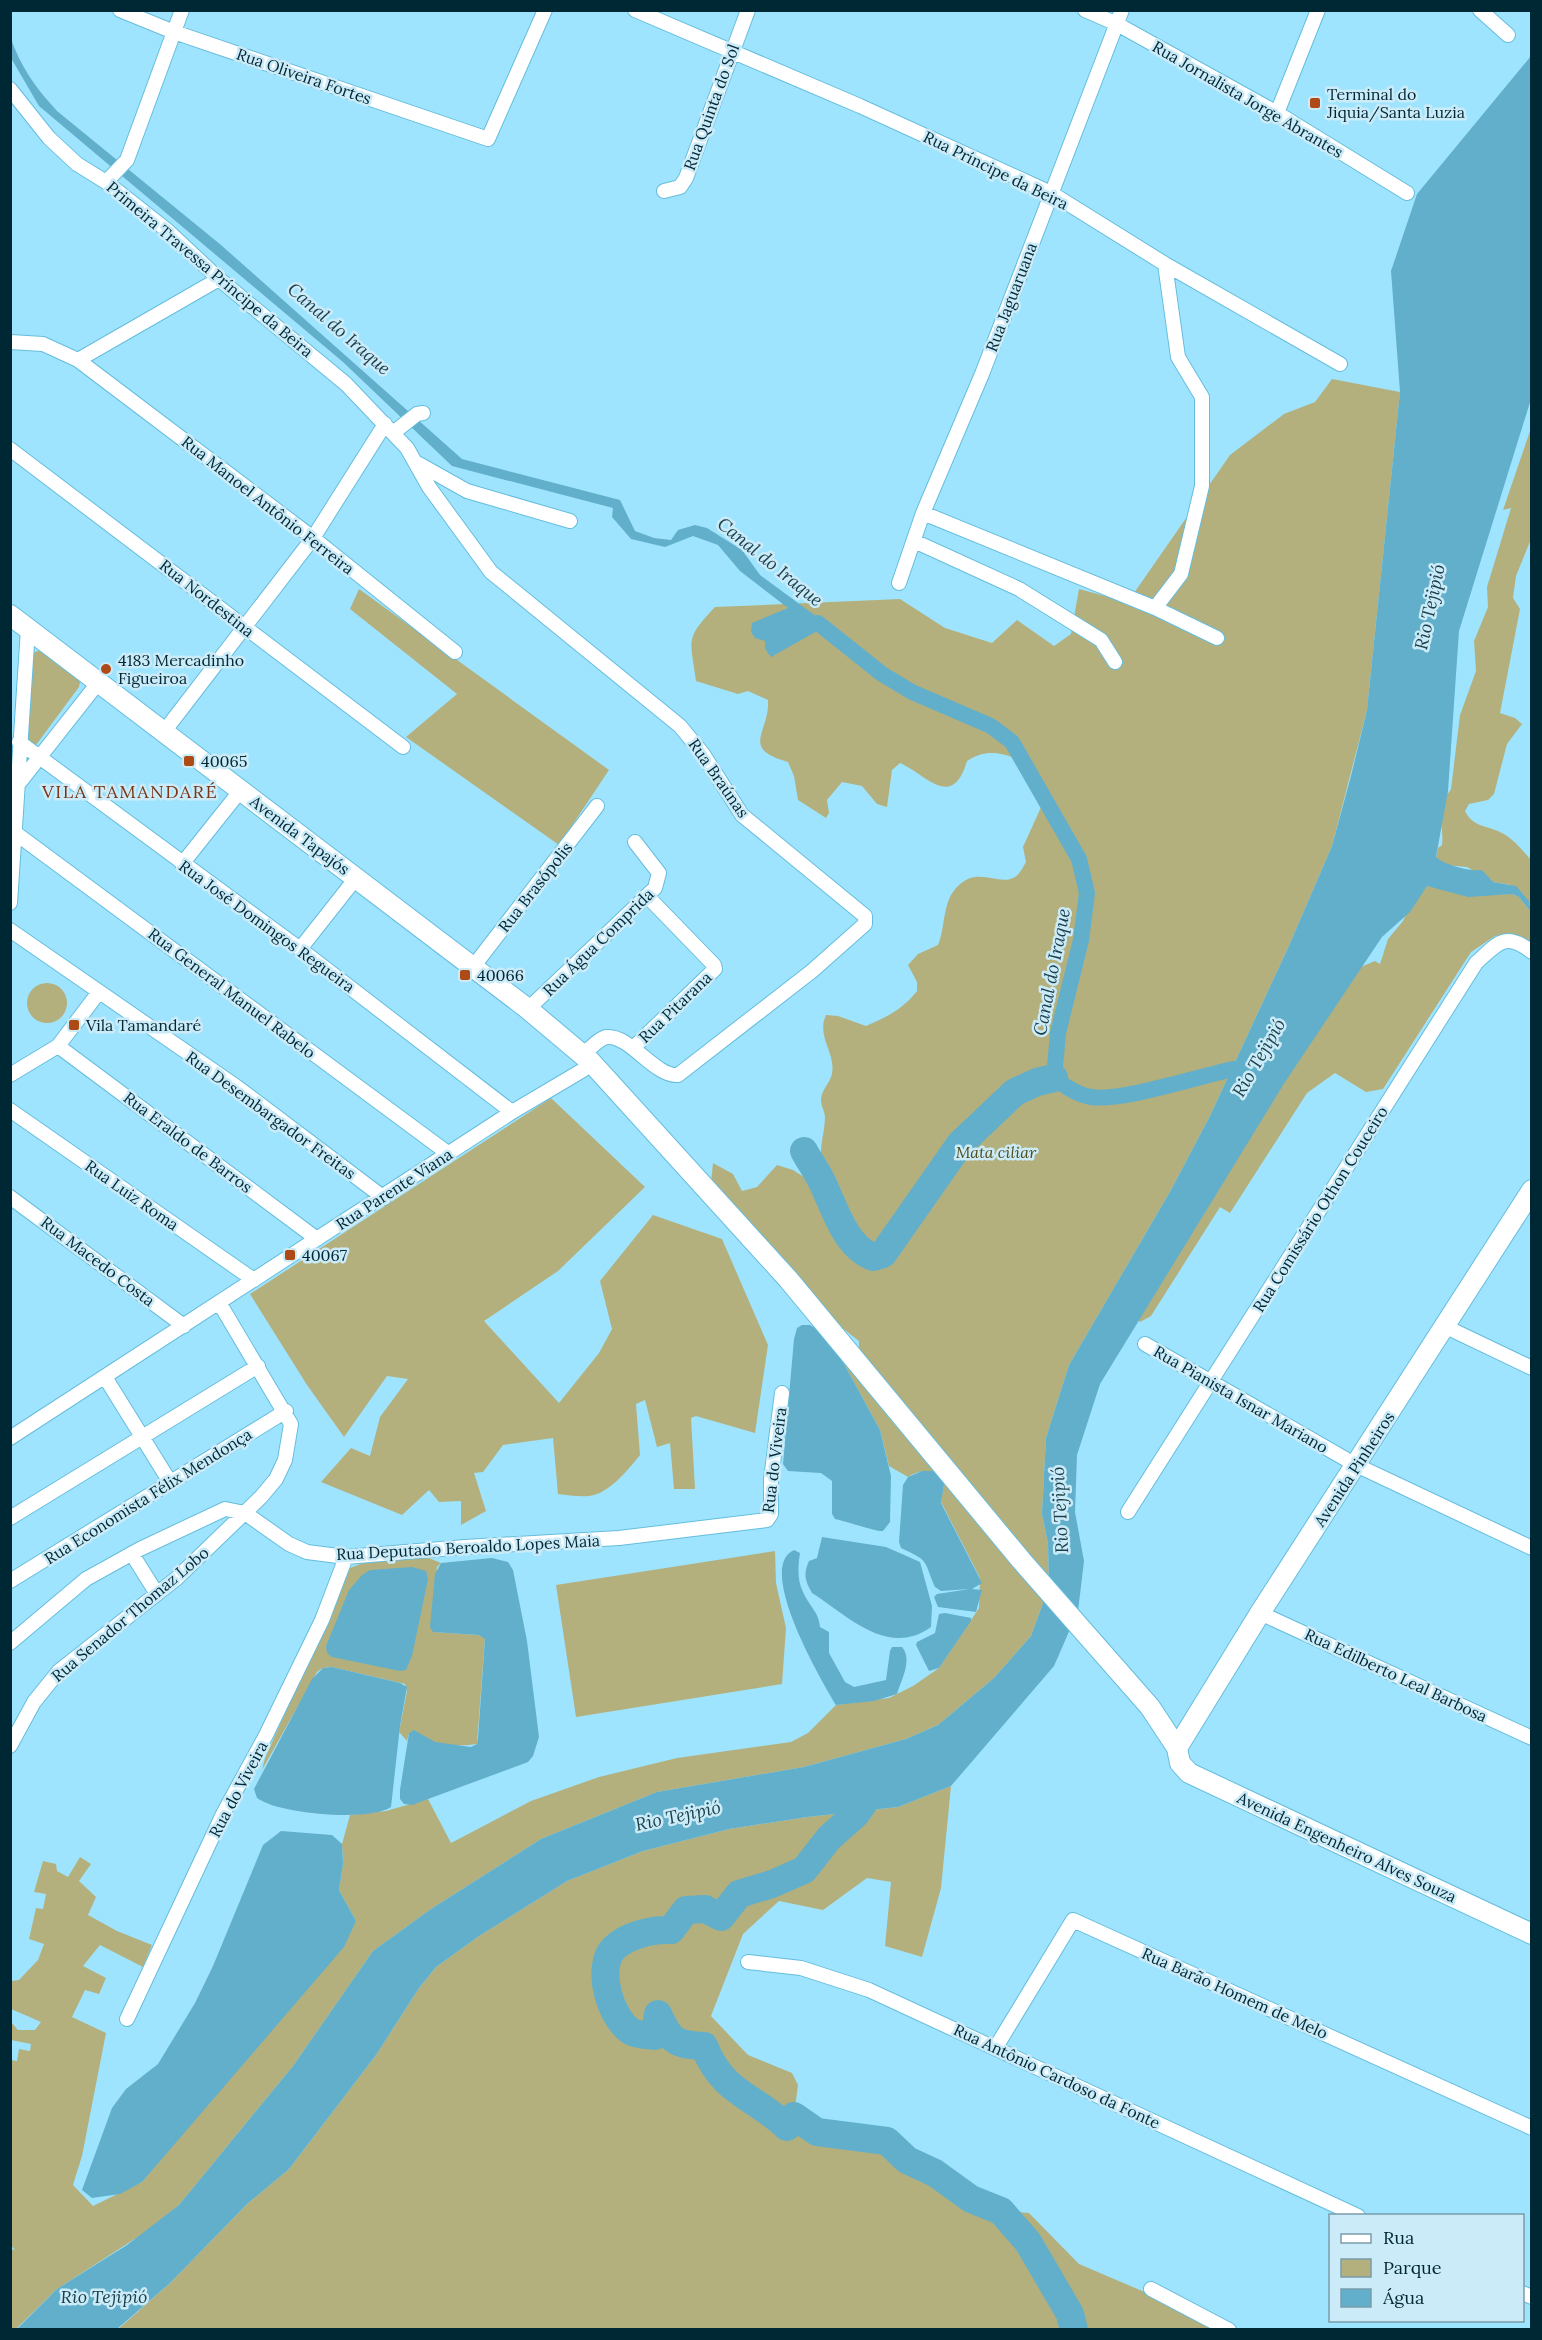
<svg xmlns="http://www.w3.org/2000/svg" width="1542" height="2340" font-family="Lora,serif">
<rect width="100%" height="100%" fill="#9fe4fe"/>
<path fill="#b4b07d" d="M1332,379L1400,392L1367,710L1332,846L1288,948L1210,1116L1171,1190L1069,1365L1046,1438L1042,1514L1048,1543L1049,1587L1031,1636L994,1678L938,1725L906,1739L804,1767L657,1792L541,1839L431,1909L373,1951L293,2066L179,2205L144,2233L57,2289L16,2329H11L10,2249L15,2250L10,2244L11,2060L17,2061L19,2049L30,2051L31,2044L11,2040V2022L18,2030H35L41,2022L11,2009V1981L19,1980L38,1960L44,1944L29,1939L36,1908L43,1909L46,1894L34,1892L43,1861L56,1864L57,1871L68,1877L80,1857L91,1864L79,1881L96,1897L88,1915L117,1931L152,1945L143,1967L100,1945L83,1966L106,1978L99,1994L85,1990L72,2017L106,2033L82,2156L73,2185L93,2206L142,2182L356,1921L339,1890L343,1864L342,1844L350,1815L386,1811L428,1799L451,1843L531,1801L599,1777L677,1758L791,1742L808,1733L836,1705L889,1698L913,1686L939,1668L979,1608L980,1578L941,1502L945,1478C933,1469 921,1469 908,1477L889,1466L880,1430L843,1362L859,1349V1341L837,1324L711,1183L713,1163L733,1174L742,1191L757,1187L777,1165L793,1170L804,1177L817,1175L823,1169C818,1146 824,1139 825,1118C825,1112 821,1106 821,1100C821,1090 830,1083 832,1074C836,1053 816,1036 826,1015L838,1016L866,1026C887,1017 903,1009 917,991V982L908,965L918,954L938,945C946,926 942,902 957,887C978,865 998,887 1015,877C1020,874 1023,867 1026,862L1023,847L1042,805L1043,796L1023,761C1002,753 987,748 967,761C952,811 927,775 900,763L892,770L887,807L877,804L862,786L842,782L827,800L829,813L826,818L798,800L794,776L788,762C739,748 770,733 768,700L748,691L738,694L696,681C690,638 685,639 715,607L900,599L945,628L992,643L1017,620L1054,646L1071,634L1079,589L1120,600L1134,593L1230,455L1284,414L1315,402Z
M1531,428V539L1516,576L1513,598L1520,609L1500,713L1515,718L1522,724L1507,744L1494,794L1488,800L1469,804L1465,811C1473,827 1485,825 1500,832C1513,838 1522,850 1531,860V906L1522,893L1511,885L1493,882L1467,867L1446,865L1436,858L1438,848L1442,845C1444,830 1437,811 1445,796C1447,794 1450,792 1451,789L1460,715L1476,671L1474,641L1488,607L1487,587L1511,508L1503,510Z
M359,589L609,770L559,845L406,737L457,694L350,609Z
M43,649L81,677L79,687L36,745L25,738L30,654Z
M1427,886L1475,895L1512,894L1519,897L1531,912V946L1508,935L1495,936L1471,952L1383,1089L1366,1092L1335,1073L1307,1093L1230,1213L1220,1207L1151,1316L1140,1322L1135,1318L1356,969L1375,961L1380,964L1388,939L1403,921L1410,905Z
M27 1003a20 20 0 1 1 40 0a20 20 0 1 1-40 0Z
M551,1098L645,1187L558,1271L484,1321L559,1403L599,1353L612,1329L600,1281L653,1215L722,1239L768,1345L755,1433L696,1416L691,1418L695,1489H674L670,1443L657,1447L645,1400L636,1404L640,1455C628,1470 608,1495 588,1496C578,1497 568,1495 558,1494L553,1438L503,1445L483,1472L474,1473L486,1511L461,1525V1501L439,1502L429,1490L402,1515L321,1482L351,1448L370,1456L380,1417L408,1379L387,1376L344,1437L307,1385L250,1294Z
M775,1551L776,1583L786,1628L782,1684L576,1717L556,1585Z
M429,1558L441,1563L437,1567L433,1632L479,1635L485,1638L477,1744C465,1746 446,1746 434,1742C423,1737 422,1732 409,1733L407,1741L399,1732L407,1691L405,1684L332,1667L323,1668L317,1672L262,1770L265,1758L350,1568L371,1560Z
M951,1786L941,1888L922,1957L885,1946L891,1882L867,1878L823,1910L779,1901L743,1934L711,2016L748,2055L792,2073L798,2085L794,2116L817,2132L887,2141L907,2160L935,2173L971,2199L1001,2211L1029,2213L1079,2264L1168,2302L1214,2330H117L170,2283L247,2204L289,2169L376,2055L419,1988L436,1967L479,1936L567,1881L643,1851L729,1829L807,1817L898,1807Z"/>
<path fill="#61afcb" d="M10,36C20,66 35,87 57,111L221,245L462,459L620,500L635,531L654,538L671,540L678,530L695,525L707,528L742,550L760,575L839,633L831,639L819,630L771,657L765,649V641L755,638L751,632L752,623L788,608L740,571L718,545L693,536L665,547L631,539L612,517L613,508L452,466L343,362L39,106L11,58Z
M1531,56V399L1459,631L1448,791L1436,857C1444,865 1472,872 1482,870L1493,882L1516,886L1529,901L1531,912L1519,897L1512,894L1468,897L1427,886L1410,912L1382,937L1285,1082L1100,1384L1077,1455L1075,1512L1084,1561L1078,1611L1054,1666L951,1786L898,1807L807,1817L729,1829L643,1851L567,1881L479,1936L436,1967L419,1988L376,2055L289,2169L247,2204L170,2283L117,2329L16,2330L57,2289L127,2245L179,2205L293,2066L373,1951L431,1909L541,1839L657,1792L804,1767L906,1739L938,1725L994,1678L1031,1636L1049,1587L1048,1543L1042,1514L1046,1438L1069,1365L1171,1190L1210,1116L1288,948L1332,846L1351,776L1367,710L1400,392L1391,271L1417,194Z
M802,1325H810L820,1331L843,1362L880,1430L891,1476L890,1522L883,1531C877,1532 845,1521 835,1519L832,1514V1481L821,1473L788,1471L783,1464L794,1339L797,1328Z
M922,1471H935L945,1478L941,1503L982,1583L972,1589L982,1590L976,1612L938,1607L934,1597L937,1594L970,1589L941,1591L935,1587C923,1560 931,1562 901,1548L899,1542L903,1485L908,1477Z
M822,1537L886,1547L920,1562L932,1606L931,1627C888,1658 848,1616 812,1593C805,1581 803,1574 809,1561L817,1558Z
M794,1550L800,1553C798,1566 797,1580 803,1592C809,1606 819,1612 820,1627L829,1632V1653L845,1682L854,1687L886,1680L890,1651L892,1647H902C913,1660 901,1680 897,1694L874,1701L836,1705C821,1680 755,1567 794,1550Z
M492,1558L508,1562L513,1570L527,1641L539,1737L533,1756L528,1762L412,1805L404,1804L400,1799V1790L409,1733L414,1730L435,1742L471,1747L477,1744L478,1738L485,1639L479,1635L433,1632L430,1627L435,1574L441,1563Z
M412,1567L426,1571L428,1579L412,1656L406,1670L400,1671L332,1657L327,1653L326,1646L349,1590L362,1575L370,1570Z
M945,1613L971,1618V1621L939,1668L929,1671L916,1645L917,1642L935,1633L939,1614Z
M332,1667L400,1683L407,1687L400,1726L391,1807C369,1822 278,1814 257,1798L254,1789L312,1679L323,1668Z
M281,1831L332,1835L342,1844L343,1864L339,1890L356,1921L344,1947L142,2182L120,2194L92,2198L82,2190L112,2108L126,2089L158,2064L195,2003L213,1966L263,1845Z"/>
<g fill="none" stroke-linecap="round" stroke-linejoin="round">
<path stroke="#61afcb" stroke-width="16" d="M818,623L882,674L912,692L991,726L1012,742L1079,859L1087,893L1081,940L1058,1033L1054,1078C1065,1086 1077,1095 1091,1097C1120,1102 1201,1076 1233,1069"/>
<path stroke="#61afcb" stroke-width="28" d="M804,1151C810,1162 818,1173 823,1184C835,1209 845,1246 873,1257L883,1254L960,1144L1015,1092L1037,1082L1054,1078
M878,1782L856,1814L829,1838L804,1870L772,1884L739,1894L721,1917L705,1909L686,1910L671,1930C653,1929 628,1935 614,1948C595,1967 610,2019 632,2032C638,2035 648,2035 655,2036L658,2014C670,2040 674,2045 704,2046C723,2094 753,2095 787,2127L794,2116L817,2132L887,2141L907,2160L935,2173L971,2199L1001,2211L1028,2242L1070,2314L1074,2330"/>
<defs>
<path id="street" d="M120,10L174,32L488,139L545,10
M635,10L860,106L1051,193L1165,264L1340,364
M1085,10L1117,24L1277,113L1407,193
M1480,10L1508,35
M10,89L49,138L77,164L106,182L168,231L219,279L346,384L407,448L429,487L491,572L680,726L703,754L742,815L865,916V924L812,971L678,1075C655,1077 630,1035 607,1037C599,1038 589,1050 583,1054
M1277,113L1318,10
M106,182L127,160L182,10
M664,191L680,187L686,178L748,10
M10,342L43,344L78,360L313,538L455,652
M78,360L219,279
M393,433L417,414L423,413
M10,449L403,747
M419,464L467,491L570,521
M923,513L1155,608L1217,638
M914,541L1019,589L1101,640L1115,662
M899,583L923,513L982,374L1122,10
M1155,608L1181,574L1202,486V397L1178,357L1165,264
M163,733L313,538L385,424
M19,742L300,949L512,1112
M16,787L98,683
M14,832L449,1154
M182,864L241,790
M10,903L28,629
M10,930L237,1087L384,1198
M300,949L356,878
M473,967L597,806
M528,1009L655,888L659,873L635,842
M58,1046L317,1239
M633,1048L715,969L714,965L648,897
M10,1075L58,1046L99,992
M10,1110L254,1280
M10,1197L184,1326
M1444,1326L1532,1368
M1145,1344L1356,1465L1532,1548
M105,1377L170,1482
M10,1438L512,1112L583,1070L591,1062
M1128,1512L1476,963C1498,943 1505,931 1532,952
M10,1518L258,1366
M132,1554L157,1594
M10,1581L286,1411
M1260,1613L1532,1738
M10,1643L86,1579L140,1549L225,1509L245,1513L289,1544L307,1552L346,1557L465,1547L619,1538L767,1520L771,1514V1479L782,1393
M10,1746L34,1702L59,1671L177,1578L261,1497L276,1479L285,1460L291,1424L220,1304
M748,1962L801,1968L869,1990L1358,2216
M127,2019L223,1814L266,1735L322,1620L346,1557
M996,2047L1073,1920L1532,2128
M1151,2289L1229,2330
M1522,2293L1532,2297"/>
<path id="secondary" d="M10,615L528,1009L591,1062L788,1279L1021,1560L1150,1707L1177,1748L1180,1763L1189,1773L1532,1934
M1177,1748L1260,1613L1532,1190"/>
</defs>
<use href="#street" stroke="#65bddd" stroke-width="16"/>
<use href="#secondary" stroke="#65bddd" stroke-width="22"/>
<use href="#street" stroke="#fff" stroke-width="14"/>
<use href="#secondary" stroke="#fff" stroke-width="20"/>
</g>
<g fill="#ae4a16" stroke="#cbebf8" stroke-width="2">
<rect x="1309" y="97" width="12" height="12" rx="3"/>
<circle cx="106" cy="669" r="6"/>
<rect x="183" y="755" width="12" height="12" rx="3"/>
<rect x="459" y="969" width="12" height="12" rx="3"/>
<rect x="68" y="1019" width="12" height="12" rx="3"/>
<rect x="284" y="1249" width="12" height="12" rx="3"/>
</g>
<g text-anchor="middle" stroke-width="5" stroke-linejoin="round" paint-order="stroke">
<g font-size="16" fill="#002734" stroke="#cbebf8">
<text transform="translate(304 76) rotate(19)" y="6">Rua Oliveira Fortes</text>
<text transform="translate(1248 99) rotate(30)" y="6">Rua Jornalista Jorge Abrantes</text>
<text transform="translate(711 107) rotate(-70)" y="6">Rua Quinta do Sol</text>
<text transform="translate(996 170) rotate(26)" y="6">Rua Príncipe da Beira</text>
<text transform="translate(210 269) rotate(40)" y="6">Primeira Travessa Príncipe da Beira</text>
<text transform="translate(1011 297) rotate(-69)" y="6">Rua Jaguaruana</text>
<text transform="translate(268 505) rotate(38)" y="6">Rua Manoel Antônio Ferreira</text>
<text transform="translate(207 598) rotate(38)" y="6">Rua Nordestina</text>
<text transform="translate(719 778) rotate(55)" y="6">Rua Braúnas</text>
<text transform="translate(300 835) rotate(37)" y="6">Avenida Tapajós</text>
<text transform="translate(535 887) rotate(-52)" y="6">Rua Brasópolis</text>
<text transform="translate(267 926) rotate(36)" y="6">Rua José Domingos Regueira</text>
<text transform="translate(598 942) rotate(-44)" y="6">Rua Água Comprida</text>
<text transform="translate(232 993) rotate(37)" y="6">Rua General Manuel Rabelo</text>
<text transform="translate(675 1007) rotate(-44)" y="6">Rua Pitarana</text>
<text transform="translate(271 1115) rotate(36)" y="6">Rua Desembargador Freitas</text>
<text transform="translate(188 1142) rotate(37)" y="6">Rua Eraldo de Barros</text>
<text transform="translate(394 1189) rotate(-33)" y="6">Rua Parente Viana</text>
<text transform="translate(132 1195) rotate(35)" y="6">Rua Luiz Roma</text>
<text transform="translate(1320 1209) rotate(-58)" y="6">Rua Comissário Othon Couceiro</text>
<text transform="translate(98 1261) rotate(37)" y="6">Rua Macedo Costa</text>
<text transform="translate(1241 1399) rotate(30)" y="6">Rua Pianista Isnar Mariano</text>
<text transform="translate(774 1460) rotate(-83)" y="6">Rua do Viveira</text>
<text transform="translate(1354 1469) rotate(-57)" y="6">Avenida Pinheiros</text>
<text transform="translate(148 1496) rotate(-32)" y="6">Rua Economista Félix Mendonça</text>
<text transform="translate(468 1547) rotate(-3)" y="6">Rua Deputado Beroaldo Lopes Maia</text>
<text transform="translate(130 1614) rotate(-40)" y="6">Rua Senador Thomaz Lobo</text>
<text transform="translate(1396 1675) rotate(25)" y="6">Rua Edilberto Leal Barbosa</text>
<text transform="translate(238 1789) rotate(-62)" y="6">Rua do Viveira</text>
<text transform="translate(1347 1847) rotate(25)" y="6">Avenida Engenheiro Alves Souza</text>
<text transform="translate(1235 1993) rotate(24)" y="6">Rua Barão Homem de Melo</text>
<text transform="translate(1057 2076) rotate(25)" y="6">Rua Antônio Cardoso da Fonte</text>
</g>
<g font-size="16" fill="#002734" stroke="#cbebf8" text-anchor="start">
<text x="1327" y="100">Terminal do<tspan x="1327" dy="18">Jiquia/Santa Luzia</tspan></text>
<text x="118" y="666">4183 Mercadinho<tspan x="118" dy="18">Figueiroa</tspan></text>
<text x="201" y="767">40065</text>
<text x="477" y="981">40066</text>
<text x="86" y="1031">Vila Tamandaré</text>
<text x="302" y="1261">40067</text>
</g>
<g font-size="16" font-style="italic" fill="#514c19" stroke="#cbebf8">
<text x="996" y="1158">Mata ciliar</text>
</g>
<g font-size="18" font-style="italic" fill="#1a3e4a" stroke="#cbebf8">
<text transform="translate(339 329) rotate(41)" y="6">Canal do Iraque</text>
<text transform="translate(770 562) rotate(39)" y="6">Canal do Iraque</text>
<text transform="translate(1430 607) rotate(-78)" y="6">Rio Tejipió</text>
<text transform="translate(1052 972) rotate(-79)" y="6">Canal do Iraque</text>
<text transform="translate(1259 1058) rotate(-60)" y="6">Rio Tejipió</text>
<text transform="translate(1060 1510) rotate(-93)" y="6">Rio Tejipió</text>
<text transform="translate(678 1816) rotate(-12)" y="6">Rio Tejipió</text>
<text x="104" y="2303">Rio Tejipió</text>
</g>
<g font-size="18" letter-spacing="1.5" fill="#763617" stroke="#cbebf8">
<text x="130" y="798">VILA TAMANDARÉ</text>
</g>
</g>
<rect width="1542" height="2340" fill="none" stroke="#002734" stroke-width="24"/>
<rect x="1329" y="2214" width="195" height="108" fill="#cbebf8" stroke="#7a9daa" stroke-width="1.5"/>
<rect x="1341" y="2234" width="30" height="9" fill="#ffffff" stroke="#7a9daa" stroke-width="1.5"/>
<text x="1383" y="2244" font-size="18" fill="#002734">Rua</text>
<rect x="1341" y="2259" width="30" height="18" fill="#b4b07d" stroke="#7a9daa" stroke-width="1.5"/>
<text x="1383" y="2274" font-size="18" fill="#002734">Parque</text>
<rect x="1341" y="2289" width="30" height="18" fill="#61afcb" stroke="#7a9daa" stroke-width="1.5"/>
<text x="1383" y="2304" font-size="18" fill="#002734">Água</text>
</svg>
